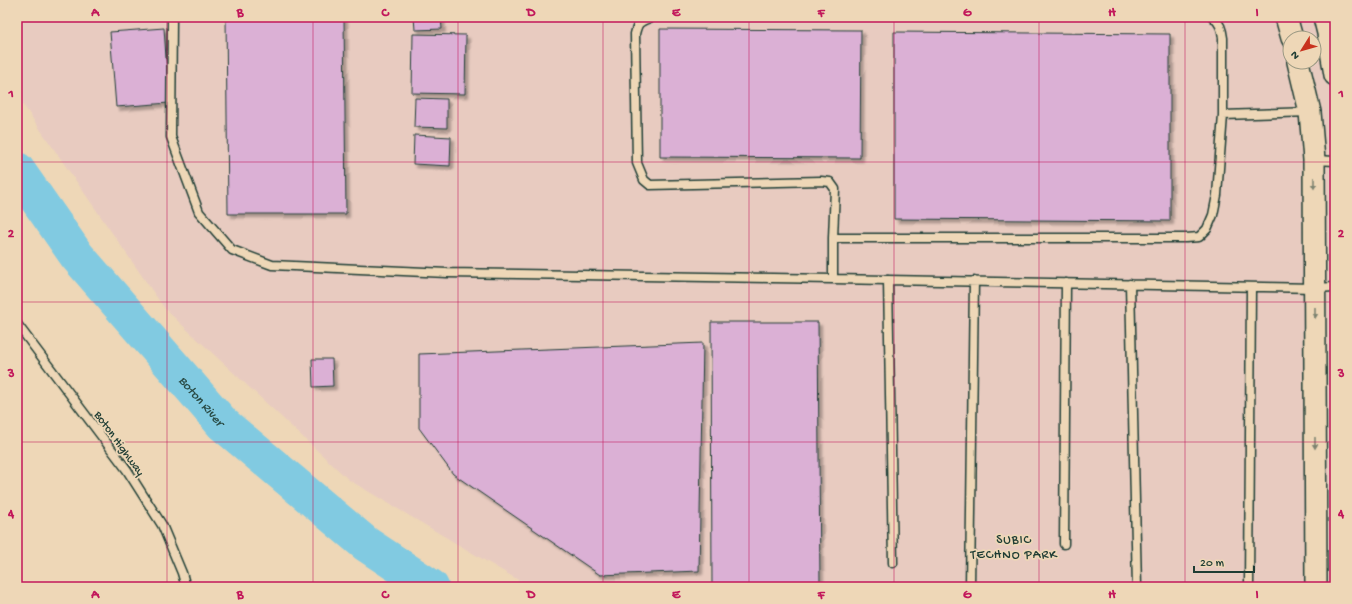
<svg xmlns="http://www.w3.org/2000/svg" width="1352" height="604" font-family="'Gochi Hand',sans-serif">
<defs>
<filter id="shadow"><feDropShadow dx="3.5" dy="3.5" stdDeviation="1" flood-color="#0004"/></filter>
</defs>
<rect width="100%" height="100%" fill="#eed7b7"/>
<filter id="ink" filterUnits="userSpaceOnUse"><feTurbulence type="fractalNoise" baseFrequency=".025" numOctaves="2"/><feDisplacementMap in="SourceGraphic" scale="8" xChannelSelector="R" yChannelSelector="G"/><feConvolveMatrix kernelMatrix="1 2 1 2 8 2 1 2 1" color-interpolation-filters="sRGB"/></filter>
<g filter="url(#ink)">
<path fill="#e8cbc0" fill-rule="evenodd" d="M17,17H1335V587H530L349,480L165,309L17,96ZM1290,38H1314V62H1290Z"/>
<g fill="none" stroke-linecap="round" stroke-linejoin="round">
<path stroke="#81cae1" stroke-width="36" id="s1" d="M17,170L77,256L223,424L366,544L431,587"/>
</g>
<path fill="#dbb0d5" stroke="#1f3d34" filter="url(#shadow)" d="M226,17H344L346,214H228Z
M414,17H441L442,29L415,30Z
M164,28L169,103L116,107L110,32Z
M660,29L861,30L860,158L660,157Z
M894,32L1170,34V221L894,219Z
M413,34L466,35L465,94L412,93Z
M415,98L447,99V128L414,127Z
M414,135L451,137L450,166L413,164Z
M711,322H818L820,587H712Z
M703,343L699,571L600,575L453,474L419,428V354Z
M312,359H332L333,386L313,387Z"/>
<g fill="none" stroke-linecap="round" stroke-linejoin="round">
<defs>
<path id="service" d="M172,17L171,137L199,212L232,250L272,265L447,273L833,279L1315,288L1335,287
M652,17C640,22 638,21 635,34L637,163L644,180L650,185L821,181L830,182L835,189L833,238H1186L1199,237L1207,229L1213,215L1217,195L1223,115V38C1222,29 1220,23 1213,17
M1223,115L1310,112
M1315,160L1335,161
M833,238V279
M888,280L893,563
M1130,284L1137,587
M17,324L127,470L162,525L182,573L186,587
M1064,544L1066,283
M970,587L974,281
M1249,587L1251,287"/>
<path id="tertiary" d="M1286,17L1292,38
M1324,17L1328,33L1335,75
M1298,62L1310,112L1314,160L1316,587"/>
</defs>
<use href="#service" stroke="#1f3d34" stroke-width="11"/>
<use href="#tertiary" stroke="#1f3d34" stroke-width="24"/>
<use href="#service" stroke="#eed7b7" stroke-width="8"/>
<use href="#tertiary" stroke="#eed7b7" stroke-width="21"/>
</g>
<defs><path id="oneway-solid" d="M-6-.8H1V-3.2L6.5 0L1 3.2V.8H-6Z"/></defs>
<g fill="#7c826f">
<use href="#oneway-solid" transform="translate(1314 183) rotate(90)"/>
<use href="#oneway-solid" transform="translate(1315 313) rotate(90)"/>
<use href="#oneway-solid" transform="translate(1315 443) rotate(90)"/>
</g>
</g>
<path fill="none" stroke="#c2185b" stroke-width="1" stroke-opacity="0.55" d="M167,17V587M313,17V587M458,17V587M603,17V587M749,17V587M894,17V587M1039,17V587M1185,17V587M17,162H1335M17,302H1335M17,442H1335"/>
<g text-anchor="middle" stroke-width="3.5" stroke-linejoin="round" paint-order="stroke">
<g font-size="12" fill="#1f3d34" stroke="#eed7b7">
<text transform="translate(120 443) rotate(54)" y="4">Boton Highway</text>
</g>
<g font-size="13" font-style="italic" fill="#294b45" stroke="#eed7b7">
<text dy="5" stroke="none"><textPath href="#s1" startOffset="296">Boton River</textPath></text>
</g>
<g font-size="13" letter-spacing="1" fill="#1f3d34" stroke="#eed7b7">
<text x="1014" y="543">SUBIC<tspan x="1014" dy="15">TECHNO PARK</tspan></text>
</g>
</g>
<rect width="1352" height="604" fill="none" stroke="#eed7b7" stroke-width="44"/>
<g transform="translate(1302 50) rotate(233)"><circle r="19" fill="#eed7b7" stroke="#9b9983"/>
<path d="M0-3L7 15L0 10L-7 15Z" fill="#c8321e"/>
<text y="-6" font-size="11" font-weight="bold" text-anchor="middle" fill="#1f3d34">N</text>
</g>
<path d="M1194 566v6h60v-6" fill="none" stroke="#1f3d34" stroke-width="2"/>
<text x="1200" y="566" font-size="12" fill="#1f3d34" stroke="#eed7b7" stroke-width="3" paint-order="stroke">20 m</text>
<rect x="22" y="22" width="1308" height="560" fill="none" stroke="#c2185b" stroke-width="1.5"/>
<g font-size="13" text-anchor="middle" font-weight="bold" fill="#c2185b">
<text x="95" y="16">A</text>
<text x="240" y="16">B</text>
<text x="385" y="16">C</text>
<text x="531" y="16">D</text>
<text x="676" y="16">E</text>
<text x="821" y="16">F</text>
<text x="967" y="16">G</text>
<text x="1112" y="16">H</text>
<text x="1257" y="16">I</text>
<text x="11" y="97">1</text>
<text x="1341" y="97">1</text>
<text x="11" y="237">2</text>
<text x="1341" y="237">2</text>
<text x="11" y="377">3</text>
<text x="1341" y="377">3</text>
<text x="11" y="517">4</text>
<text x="1341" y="517">4</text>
<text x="95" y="598">A</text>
<text x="240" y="598">B</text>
<text x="385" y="598">C</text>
<text x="531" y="598">D</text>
<text x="676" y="598">E</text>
<text x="821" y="598">F</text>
<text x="967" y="598">G</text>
<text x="1112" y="598">H</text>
<text x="1257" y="598">I</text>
</g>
</svg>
